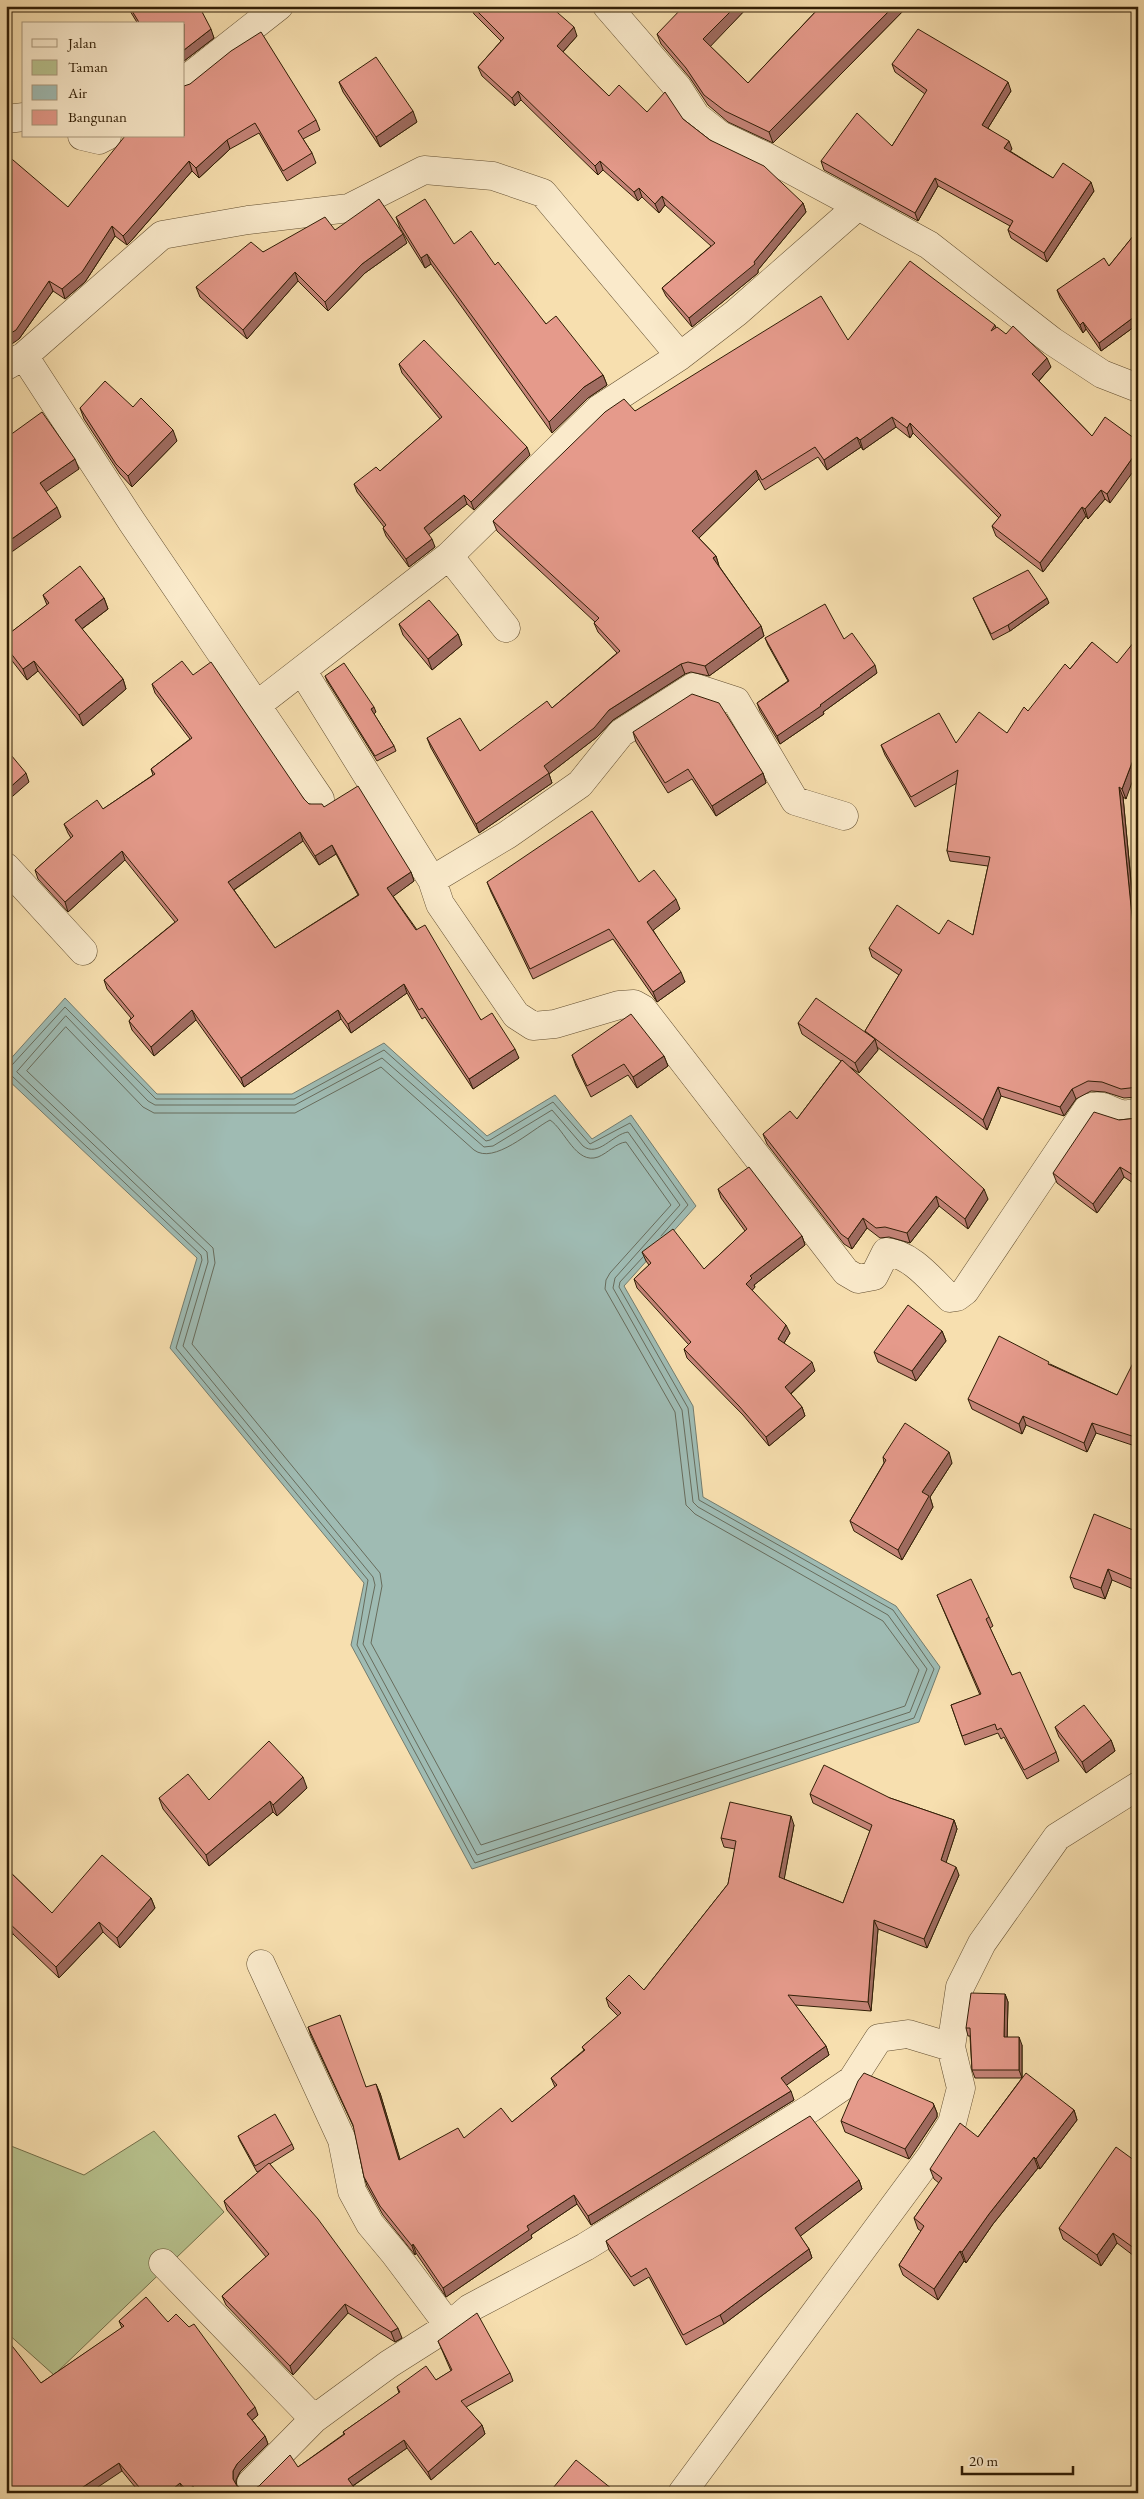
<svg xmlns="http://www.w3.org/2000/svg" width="1144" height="2499" font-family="'EB Garamond',serif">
<rect width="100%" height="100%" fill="#f7dfaf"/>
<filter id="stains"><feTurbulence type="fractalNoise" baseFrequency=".004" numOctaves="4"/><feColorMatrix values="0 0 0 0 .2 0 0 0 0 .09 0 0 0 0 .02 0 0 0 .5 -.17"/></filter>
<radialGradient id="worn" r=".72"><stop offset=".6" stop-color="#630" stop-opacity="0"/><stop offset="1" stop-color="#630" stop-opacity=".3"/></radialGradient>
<path fill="#b8c38f" stroke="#74704a" d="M154,2131L224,2212L54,2375L6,2332V2144L84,2175Z"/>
<path fill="#9fbbb3" stroke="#737c6e" d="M65,998L157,1094H292L384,1043L487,1136L555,1095L592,1139L631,1115L696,1206L624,1286L693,1406L703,1497L896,1606L940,1667L919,1722L472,1869L351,1645L364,1583L170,1348L197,1258L6,1078V1064Z"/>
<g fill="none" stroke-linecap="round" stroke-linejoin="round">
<path stroke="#686c5c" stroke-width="1" d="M66,1016L148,1101L155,1105H295L382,1058L484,1147L493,1146L552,1110L583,1146C598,1158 613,1134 628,1132L680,1205L615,1278L613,1288L682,1410L693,1502L698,1507L888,1615L927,1669L910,1712L477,1855L363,1644L375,1585L373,1577L183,1346L208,1262L207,1252L17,1072Z
M66,1027L143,1107L154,1113H295L381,1067L474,1150C494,1165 531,1130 550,1120C565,1130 576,1165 598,1157C608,1153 616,1143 626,1142L671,1205L610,1273L606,1280L605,1289L675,1412L686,1505L695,1514L883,1621L919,1670L905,1706L481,1845L371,1643L382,1586L380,1573L192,1344L215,1263L213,1248L27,1071Z
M6,1067L12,1065L65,1007L156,1099H294L384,1050L486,1141L490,1140L553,1102L590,1144L630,1123L688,1205L661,1236
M6,1075L12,1076L201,1255L202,1260L176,1348L368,1580L357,1645L475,1863L914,1718L934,1669L893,1610L699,1500L688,1408L619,1287L620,1282L643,1257"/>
<defs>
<path id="street" d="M607,6L678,88L696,116L720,135L767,157L858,206
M184,81L279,6
M6,119L24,117
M82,136L99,140L107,136
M24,356L132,522L320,799
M6,366L24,356L162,235L248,220L349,208L424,170L493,176L543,193L680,356L736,313L858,206L929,245L1052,341L1102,374L1138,388
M506,628L449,556L599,409L680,356
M303,672L432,880L440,904L516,1015L533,1026L555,1024L619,1005L634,1004L643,1009L846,1272L858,1279L874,1276L886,1252C912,1254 932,1281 950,1298L957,1297L965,1291L1088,1108C1108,1100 1113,1121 1138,1112
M257,705L449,556
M6,867L83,951
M432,880L507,835L580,784L621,733L693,687L736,701L795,801L844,816
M261,1964L342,2140L352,2191L370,2224L395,2254L449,2326
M163,2263L314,2419
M251,2483L314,2419L389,2364L449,2326L470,2308L585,2247L811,2108L852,2080L879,2038L908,2034L951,2047
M682,2493L931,2156L952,2123L961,2088L951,2047L960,1987L982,1943L1057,1837L1138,1786"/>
</defs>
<use href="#street" stroke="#624e30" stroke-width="29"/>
<use href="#street" stroke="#faeacb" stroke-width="28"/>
</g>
<path fill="#c58478" stroke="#311e06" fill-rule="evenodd" d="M127,6H199L214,38L184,61V24H138Z
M470,6H550L577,36L563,52L609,96L647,112L683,119L710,140L803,203L806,212L758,270V273L692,327L666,296L662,288L711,246L665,205L659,213L642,197L638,201L603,170L598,175L521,100L515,106L482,76L478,67L501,41L474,14Z
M749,6L710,46L748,83L817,10L812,6H908L773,143L728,122L708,105L690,78L661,44L657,34Z
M892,64L1011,91L988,128L1012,149L1010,151L1053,178L1094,191L1047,262L1011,238L1008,230L1010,226L938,186L918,221L824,170L821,161L892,146L925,94L895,72Z
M339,82L417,122L380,147L343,92Z
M184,86L316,120L320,130L303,139L312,153L316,163L287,181L259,133L230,149L199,178L192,171L131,241L127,245L115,236L85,282L65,299L53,291L19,339L68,207Z
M396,217L495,265L546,324L603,375L607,385L588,398L552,433L431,264L425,268L400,228Z
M335,230L407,243L365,273L328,311L298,281L247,339L200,297L196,287L263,252Z
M1138,230V324L1101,351L1086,329L1083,333L1060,298L1057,290L1109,266Z
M995,325L996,328L1051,367L1039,381L1092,436L1110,503L1105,499L1088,519L1086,516L1043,572L996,536L992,526L999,518L913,433L910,438L896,427L863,450L861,447L827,470L818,457L765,490L759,479L699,538L716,556L719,566L761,626L764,636L709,676L691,672L685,674L613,720L597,737L549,774L552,783L479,833L431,748L427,738L480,751L552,708L617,653L598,632L594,623L595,622L497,531L493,521L635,411L848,340Z
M399,364L530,455L474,510L467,504L428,534L435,547L409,567L386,536L383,528L384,527L357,492L354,484L380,471L440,419L402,373Z
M133,407L177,441L132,487L120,474L84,419L80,408Z
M43,595L104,598L108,609L82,629L123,679L126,689L83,726L38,671L27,680L6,653V636L47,605Z
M973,598L1049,603L1010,631L993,640Z
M399,624L458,634L462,645L432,670L403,635Z
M765,638L844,639L877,673L823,712L824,714L780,744L760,711L757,703L788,681L768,645Z
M1092,642L1126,799L1123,797L1135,922L1138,917V1097L1124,1098L1105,1092L1091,1091L1076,1099L1064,1116L1001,1096L987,1130L877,1047L878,1050L859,1073L850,1067L988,1199L968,1229L939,1206L910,1243L889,1237L880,1238L867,1228L852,1249L844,1244L767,1144L763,1134L797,1119L841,1061L802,1034L798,1023L866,1033L865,1031L899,975L872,957L869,948L939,934L973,935L988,866L950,861L947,851L957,783L915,807L885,755L881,745L956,743L1007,733L1070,669Z
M193,675L304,799L309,804L324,807L411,872L414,881L393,896L481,1020L519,1058L473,1089L425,1017L422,1019L407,993L351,1033L341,1019L244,1087L196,1020L154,1056L132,1030L129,1021L131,1018L107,989L104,980L175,922L125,860L68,912L38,879L35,870L71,838L68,833L64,824L103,809L153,775L151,769L190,739L155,693L152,684ZM303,841L319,865L336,854L358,895L275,948L234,890Z
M325,676L376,712L374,714L394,746L396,751L377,761L327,681Z
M633,732L763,773L766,783L716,816L692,779L668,793L636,742Z
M487,882H639L680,909L653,930L685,982L657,1002L613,939L533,979L491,892Z
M572,1055L664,1056L668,1066L637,1088L628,1075L591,1097L576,1066Z
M1138,1118V1186L1124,1177L1097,1213L1057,1183L1053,1173L1119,1120Z
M718,1189L802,1236L805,1245L754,1285L755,1287L752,1290L790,1333L784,1343L815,1371L791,1394L802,1407L805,1416L769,1446L743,1415L687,1358L684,1349L689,1345L637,1288L634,1279L649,1265L646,1261L642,1252L704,1269L745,1231L721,1198Z
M942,1331L946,1341L916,1381L878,1362L874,1352Z
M1138,1361V1447L1096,1433L1087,1452L1026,1425L1022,1434L972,1409L968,1399L1050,1364L1117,1395Z
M883,1457L952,1463L930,1497L933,1507L902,1560L854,1531L850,1521L884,1463Z
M1138,1532V1591L1112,1580L1105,1599L1074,1588L1070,1577Z
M937,1595L989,1617L993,1626L990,1628L1012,1675L1056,1752L1059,1761L1027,1779L1004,1737L1001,1739L998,1733L965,1745L951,1705L980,1695Z
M1055,1727L1111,1740L1115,1751L1086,1773L1059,1737Z
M307,1788L277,1816L273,1812L209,1866L163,1809L159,1798L209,1800Z
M810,1794L890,1798L954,1820L957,1829L946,1862L959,1875L927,1948L878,1929L871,2011L795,2005L826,2046L829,2055L786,2085L794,2100L591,2225L577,2204L531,2235L532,2238L446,2297L416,2253L415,2255L383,2215L367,2186L364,2177L354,2128L311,2036L308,2027L366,2087L380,2093L400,2160L512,2122L555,2087L551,2078L584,2050L582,2047L618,2016L609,2007L606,1998L644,1990L728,1884L735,1849L724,1847L721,1838L794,1825L784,1879L843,1903L870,1831L813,1803Z
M6,1868L52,1913L151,1898L155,1908L120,1948L103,1932L59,1978L13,1934L6,1940Z
M1005,1994L1008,2002L1007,2037L1022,2045V2078L1074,2110L1077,2120L1040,2169L1038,2168L993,2224L966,2263L964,2261L938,2300L903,2275L899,2265L921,2231L918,2229L914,2218L939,2183L934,2179L930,2169L978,2137L1022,2078H975L972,2070L970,2036H968L966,2028Z
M933,2103L937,2113V2117L909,2159L845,2132L841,2121Z
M238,2136L292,2144L294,2149L270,2164L402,2338L395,2342L348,2313L293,2375L226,2305L222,2296L266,2257L227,2210L224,2201L261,2170L257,2172L240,2141Z
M1138,2163V2259L1117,2243L1101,2266L1063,2239L1059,2228Z
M859,2180L862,2189L800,2236L809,2249L812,2258L724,2324L686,2345L649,2277L634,2286L609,2250L606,2241Z
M119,2321L168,2322L258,2415L252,2420L265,2436L268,2444L240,2472L236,2480L237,2486L244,2490H252L298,2467L344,2434L343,2432L399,2393L397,2387L436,2380L451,2371L438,2341L510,2373L513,2381L466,2407L482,2425L485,2434L431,2480L407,2448L353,2486L358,2493H184L183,2491L181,2493H140L122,2471L41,2383L122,2328Z"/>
<path fill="#a06c61" stroke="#311e06" d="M736,6H749L707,50L703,39Z
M894,6H908L773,143L769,132Z
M574,27L577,36L560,55L557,46Z
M211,29L214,38L184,61V50Z
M1008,82L1011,91L985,133L982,125Z
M518,91L521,100L515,106L512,98Z
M413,111L417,122L380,147L376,137Z
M227,140L230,149L199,178L196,168Z
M1009,141L1012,149L1007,156L1004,148Z
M189,161L192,171L131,241L127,245L123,236Z
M600,161L603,170L598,175L595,166Z
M935,178L938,186L918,221L915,213Z
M1091,182L1094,191L1047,262L1044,253Z
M639,188L642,197L638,201L634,192Z
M662,196L665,205L659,213L655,204Z
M803,203L806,212L758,270V273L692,327L689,318L754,262Z
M112,226L115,236L85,282L65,299L62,289Z
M403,234L407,243L365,273L328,311L325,302L362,264Z
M427,254L431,264L425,268L421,258Z
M295,272L298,281L247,339L243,330Z
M49,281L53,291L19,339L6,348V336Z
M1138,314V324L1101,351L1099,343Z
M1083,322L1086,329L1083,333L1080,325Z
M1047,358L1051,367L1036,384L1032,374Z
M603,375L607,385L588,398L552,433L549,422L584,387Z
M892,417L896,427L863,450L860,440Z
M910,423L913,433L910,438L907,428Z
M173,430L177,441L132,487L128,476Z
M857,437L861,447L827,470L824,460Z
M527,447L530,455L474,510L471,502Z
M1138,450V465L1110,503L1107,494Z
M75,459L79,469L44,493L40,483Z
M756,470L759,479L696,541L692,531Z
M1101,490L1105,499L1088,519L1085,509Z
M464,495L467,504L427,536L424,528Z
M57,507L61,517L6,556V543Z
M1082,507L1086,516L1043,572L1040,563Z
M432,539L435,547L409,567L406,559Z
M716,556L719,566L717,568L713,558Z
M104,598L108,609L79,631L75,620Z
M1047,598L1049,603L1010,631L1008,625Z
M761,626L764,636L709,676L705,666Z
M458,634L462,645L432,670L428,659Z
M34,661L38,671L27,680L23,669Z
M681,664L685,674L613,720L597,737L549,774L552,783L479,833L476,824L609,710Z
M875,665L877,673L823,712L824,714L780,744L777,736Z
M123,679L126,689L83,726L79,715Z
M374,707L376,712L373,715L371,709Z
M1138,747V766L1126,799L1122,789Z
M26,773L29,782L6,802V791Z
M763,773L766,783L716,816L712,806Z
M1119,787L1123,797L1136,935L1133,926Z
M300,832L303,841L232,891L228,882Z
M332,845L336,854L319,865L315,856Z
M122,851L125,860L68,912L65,902Z
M411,872L414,881L391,898L387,888Z
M676,899L680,909L651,932L647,922Z
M681,972L685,982L657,1002L653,992Z
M404,984L407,993L351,1033L348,1024Z
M192,1010L196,1020L154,1056L151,1047Z
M338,1010L341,1019L244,1087L241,1078Z
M875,1039L878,1050L859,1073L855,1063Z
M515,1049L519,1058L473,1089L469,1079Z
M664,1056L668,1066L637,1088L633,1077Z
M998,1087L1001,1096L987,1130L983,1120Z
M1072,1089L1076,1099L1064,1116L1060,1107Z
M1120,1167L1124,1177L1097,1213L1093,1204Z
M984,1189L988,1199L968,1229L965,1219Z
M936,1196L939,1206L910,1243L907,1233Z
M863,1218L867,1228L852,1249L848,1239Z
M802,1236L805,1245L754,1285L755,1287L750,1293L746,1284L750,1276Z
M786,1325L790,1333L781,1348L778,1339Z
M942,1331L946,1341L916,1381L912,1371Z
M812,1362L815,1371L788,1396L785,1387Z
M802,1407L805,1416L769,1446L766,1437Z
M1023,1416L1026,1425L1022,1434L1019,1424Z
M1092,1423L1096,1433L1087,1452L1084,1443Z
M949,1452L952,1463L930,1497L933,1507L902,1560L898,1550L922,1492Z
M1108,1569L1112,1580L1105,1599L1101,1588Z
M1111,1740L1115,1751L1086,1773L1082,1762Z
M303,1777L307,1788L277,1816L273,1805Z
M270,1801L273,1812L209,1866L206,1855Z
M791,1816L794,1825L783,1886L779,1877Z
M954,1820L957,1829L944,1869L941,1860Z
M956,1867L959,1875L927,1948L924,1939Z
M151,1898L155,1908L120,1948L117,1938Z
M874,1920L878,1929L871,2011L868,2002Z
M99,1922L103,1932L59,1978L56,1967Z
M9,1923L13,1934L6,1940V1926Z
M1005,1994L1008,2002L1007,2045L1004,2037Z
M1019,2037L1022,2045V2078L1019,2070Z
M826,2046L829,2055L784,2087L781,2078Z
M376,2084L380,2093L403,2169L399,2160Z
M791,2091L794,2100L591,2225L588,2216Z
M933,2103L937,2113V2117L909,2159L905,2149Z
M1074,2110L1077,2120L1040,2169L1036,2159Z
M1034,2157L1038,2168L993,2224L966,2263L962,2252L989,2214Z
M859,2180L862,2189L798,2238L795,2228Z
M574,2195L577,2204L531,2235L532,2238L446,2297L443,2288L527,2226Z
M1113,2233L1117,2243L1101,2266L1097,2255Z
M413,2244L416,2253L415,2255L412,2246Z
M809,2249L812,2258L724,2324L720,2315Z
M960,2251L964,2261L938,2300L934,2289Z
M345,2304L348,2313L293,2375L290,2366Z
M398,2328L402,2338L395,2342L391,2332Z
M255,2407L258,2415L250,2422L247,2414Z
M482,2425L485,2434L431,2480L428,2472Z
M265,2436L268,2444L240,2472L236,2480V2488L233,2479V2471L237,2464Z
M404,2440L407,2448L351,2487L348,2479Z
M119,2463L122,2471L89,2493H74Z
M180,2483L183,2491L181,2493H168Z
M193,2486L196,2493H187V2491Z"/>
<path fill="#e59a8b" stroke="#311e06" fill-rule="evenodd" d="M129,6H199L211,29L184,50V24H140Z
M472,6H550L574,27L557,46L609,96L619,85L647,112L665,92L683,119L710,140L764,166L803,203L754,262L755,264L689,318L662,288L715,243L662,196L655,204L639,188L634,192L600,161L595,166L518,91L512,98L478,67L504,38Z
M684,6H736L703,39L748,83L821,6H894L769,132L725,111L704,95L686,68L657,34Z
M918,29L1008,82L982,125L1009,141L1004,148L1053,178L1063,163L1091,182L1044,253L1008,230L1013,221L935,178L915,213L821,161L857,113L892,146L927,90L892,64Z
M261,32L316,120L298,131L312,153L283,171L255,123L227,140L196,168L189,161L128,231L123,236L112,226L82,272L62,289L49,281L16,330L6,336V154L68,207L125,136H184V86L190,84L231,51Z
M376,57L413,111L376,137L339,82Z
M379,199L403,234L362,264L325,302L295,272L243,330L196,287L251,242L263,252L325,217L335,230Z
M425,199L454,244L471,231L495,265L498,262L546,324L556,316L603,375L584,387L549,422L427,254L421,258L396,217Z
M1138,230V314L1099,343L1083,322L1080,325L1057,290L1104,258L1109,266Z
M910,261L995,325L991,331L997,327L1006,334L1013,326L1047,358L1032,374L1092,436L1105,417L1138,441V450L1107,494L1101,490L1085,509L1082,507L1040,563L992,526L1001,515L910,423L907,428L892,417L860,440L857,437L824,460L815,447L762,480L756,470L692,531L716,556L713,558L761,626L705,666L688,662L681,664L609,710L594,728L544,766L549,773L476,824L427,738L460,718L480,751L547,701L552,708L620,651L594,623L599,618L493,521L605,412L624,399L635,411L821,296L848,340Z
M424,340L527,447L471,502L464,495L424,528L432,539L406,559L383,528L386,525L354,484L376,467L380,471L442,417L399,364Z
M105,381L133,407L141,398L173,430L128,476L116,464L80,408Z
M42,412L75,459L40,483L57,507L6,543V438Z
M80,566L104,598L75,620L123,679L79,715L34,661L23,669L6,647V636L49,603L43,595Z
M1028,570L1047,598L1008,625L991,634L973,598Z
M429,600L458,634L428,659L399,624Z
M825,604L844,639L852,633L875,665L820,705L821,706L777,736L757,703L789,681L765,638Z
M1138,637V747L1122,789L1119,787L1133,926L1138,917V1087L1121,1089L1102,1082L1088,1081L1072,1089L1060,1107L998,1087L983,1120L865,1031L902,970L869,948L897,905L939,934L948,920L973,935L990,857L947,851L958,770L911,797L881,745L939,713L956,743L979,712L1007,733L1024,707L1028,711L1065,664L1070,669L1092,642L1117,663Z
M182,661L193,675L211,662L304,799L309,804H322L324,807L358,786L411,872L387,888L416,930L425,925L481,1020L492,1013L515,1049L469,1079L422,1008L419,1010L404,984L348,1024L338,1010L241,1078L192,1010L151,1047L129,1021L134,1016L104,980L178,920L122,851L65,902L35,870L73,836L64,824L97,800L103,809L155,774L151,769L192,738L152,684ZM300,832L315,856L332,845L359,895L275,948L228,882Z
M344,663L374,707L371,709L394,746L375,756L325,676Z
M692,694L719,703L763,773L712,806L688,769L665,783L633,732Z
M6,749L26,773L6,791Z
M592,811L639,882L654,870L676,899L647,922L681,972L653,992L609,929L530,969L487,882Z
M816,998L875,1039L855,1063L798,1023Z
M631,1014L664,1056L633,1077L624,1064L587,1086L572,1055Z
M842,1060L984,1189L965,1219L936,1196L907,1233L885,1227L876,1228L863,1218L848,1239L841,1234L763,1134L790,1111L797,1119Z
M1094,1112L1119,1120L1138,1118V1178L1120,1167L1093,1204L1053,1173Z
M749,1167L802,1236L750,1276L752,1278L746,1284L786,1325L778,1339L812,1362L785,1387L802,1407L766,1437L739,1406L684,1349L691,1342L634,1279L651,1263L642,1252L673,1229L704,1269L747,1229L718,1189Z
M908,1305L942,1331L912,1371L874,1352Z
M999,1336L1049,1362L1048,1364L1117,1395L1135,1359L1138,1361V1438L1092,1423L1084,1443L1023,1416L1019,1424L968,1399Z
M905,1423L949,1452L922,1492L929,1496L898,1550L850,1521L886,1460L883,1457Z
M1094,1514L1138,1532V1582L1108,1569L1101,1588L1070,1577Z
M971,1579L989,1617L986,1619L1012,1675L1020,1672L1056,1752L1024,1770L1001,1728L997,1730L995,1724L962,1736L951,1705L981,1694L937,1595Z
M1084,1705L1111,1740L1082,1762L1055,1727Z
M269,1741L303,1777L273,1805L270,1801L206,1855L159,1798L188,1774L209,1800Z
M824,1765L890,1798L954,1820L941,1860L956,1867L924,1939L874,1920L868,2002L788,1995L826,2046L781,2078L791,2091L588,2216L574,2195L527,2226L529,2230L443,2288L413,2244L412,2246L380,2206L364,2177L353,2125L308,2027L340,2015L366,2087L376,2084L399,2160L458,2128L464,2138L501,2108L512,2122L557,2085L551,2078L585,2050L582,2047L621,2013L606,1998L629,1975L644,1990L728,1884L736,1841L721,1838L730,1802L791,1816L779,1877L843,1903L872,1825L810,1794Z
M102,1855L151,1898L117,1938L99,1922L56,1967L9,1923L6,1926V1868L52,1913Z
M971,1993L1005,1994L1004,2037H1019V2070H972L970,2028H966Z
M864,2073L933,2103L934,2106L905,2149L841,2121L858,2081Z
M1026,2073L1074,2110L1036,2159L1034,2157L989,2214L962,2252L960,2251L934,2289L899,2265L924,2226L914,2218L942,2178L930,2169L960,2123L978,2137Z
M275,2114L292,2144L255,2166L238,2136Z
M810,2116L859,2180L795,2228L809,2249L720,2315L683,2335L646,2268L631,2277L606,2241Z
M1116,2147L1138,2163V2251L1113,2233L1097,2255L1059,2228Z
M269,2163L318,2219L398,2328L391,2332L345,2304L290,2366L222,2296L269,2254L224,2201Z
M146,2297L168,2322L176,2314L189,2327L194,2324L255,2407L247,2414L265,2436L237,2464L233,2471V2479L237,2486L244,2490H252L259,2486L290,2455L298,2467L345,2434L343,2432L400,2392L397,2387L426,2366L436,2380L452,2370L438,2341L477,2313L510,2373L461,2401L482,2425L428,2472L404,2440L348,2479L358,2493H199L193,2486L187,2491L180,2483L168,2493H144L119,2463L74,2493H6V2344L9,2342L41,2383L124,2326L119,2321Z
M576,2460L617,2493H559L553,2488Z"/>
<rect width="1144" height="2499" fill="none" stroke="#f7dfaf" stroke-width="25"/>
<rect x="8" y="8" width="1129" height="2484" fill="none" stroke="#311e06" stroke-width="2.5"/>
<rect x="12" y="12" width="1119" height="2474" fill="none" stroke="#311e06"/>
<rect x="22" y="22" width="162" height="115" fill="#faeacb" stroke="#aa987c"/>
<rect x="32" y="39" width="25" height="8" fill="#faeacb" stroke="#aa987c"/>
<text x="68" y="48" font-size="15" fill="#311e06">Jalan</text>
<rect x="32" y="60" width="25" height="15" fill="#b8c38f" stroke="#aa987c"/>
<text x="68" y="72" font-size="15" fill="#311e06">Taman</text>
<rect x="32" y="85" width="25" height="15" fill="#9fbbb3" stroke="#aa987c"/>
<text x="68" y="98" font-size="15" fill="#311e06">Air</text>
<rect x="32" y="110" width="25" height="15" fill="#e59a8b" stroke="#aa987c"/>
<text x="68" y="122" font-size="15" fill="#311e06">Bangunan</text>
<path d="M962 2466v8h111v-8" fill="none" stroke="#311e06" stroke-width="2.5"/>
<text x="969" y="2466" font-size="15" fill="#311e06" stroke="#faeacb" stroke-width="4" paint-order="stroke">20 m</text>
<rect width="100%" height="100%" filter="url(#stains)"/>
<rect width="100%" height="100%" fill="url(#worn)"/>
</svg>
